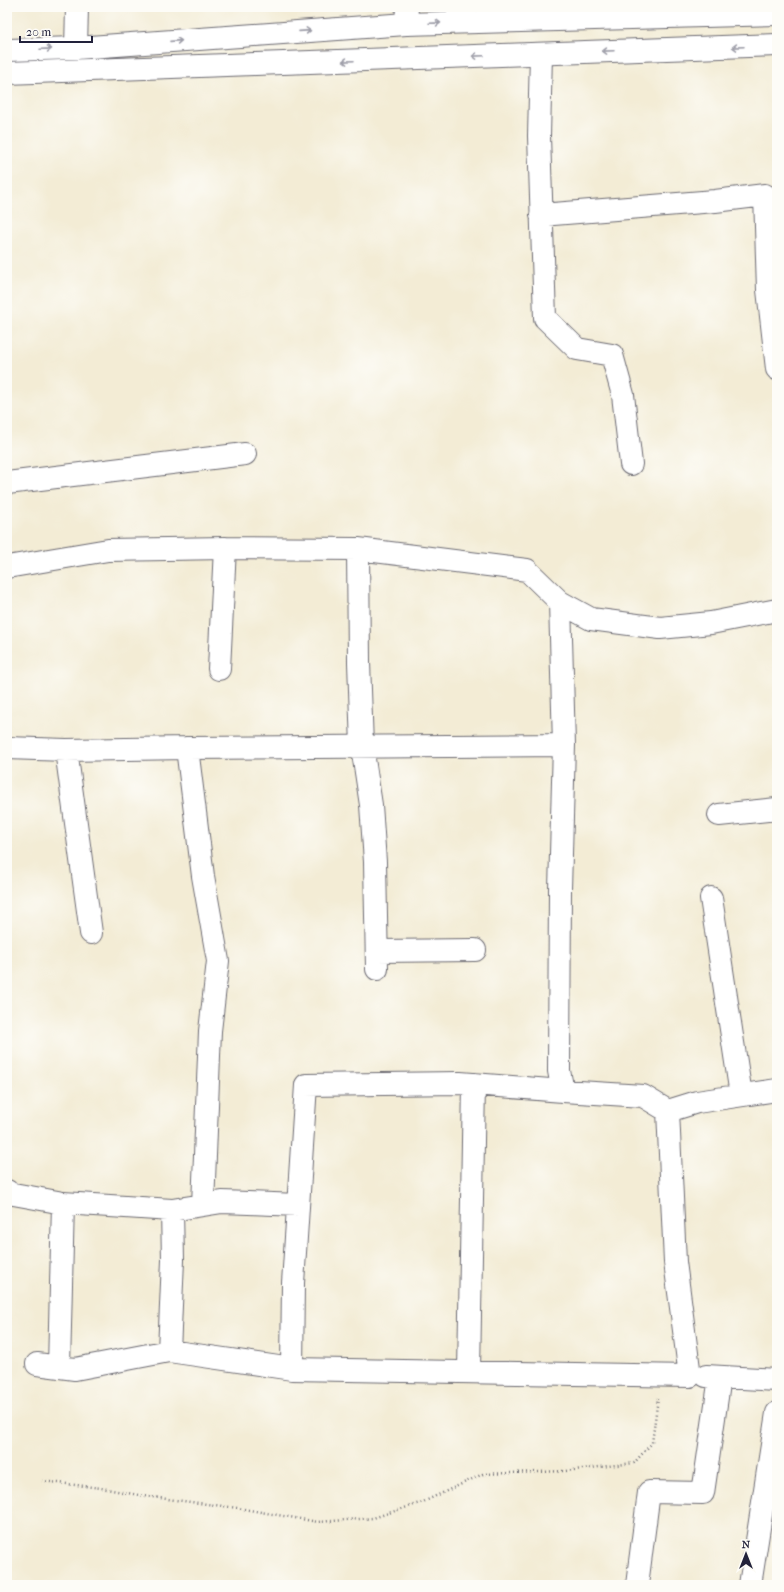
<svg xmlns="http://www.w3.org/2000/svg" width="784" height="1592" font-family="'IM FELL French Canon',serif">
<rect width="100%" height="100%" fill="#fdfcf7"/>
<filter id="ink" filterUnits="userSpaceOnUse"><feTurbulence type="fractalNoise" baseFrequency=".025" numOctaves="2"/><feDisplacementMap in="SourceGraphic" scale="8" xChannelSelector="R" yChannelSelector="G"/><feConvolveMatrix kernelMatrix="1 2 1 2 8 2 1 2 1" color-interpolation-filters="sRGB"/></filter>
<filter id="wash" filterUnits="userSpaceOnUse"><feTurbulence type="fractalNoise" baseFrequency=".012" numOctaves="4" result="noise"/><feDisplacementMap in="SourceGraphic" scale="16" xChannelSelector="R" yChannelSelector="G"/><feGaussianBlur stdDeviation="0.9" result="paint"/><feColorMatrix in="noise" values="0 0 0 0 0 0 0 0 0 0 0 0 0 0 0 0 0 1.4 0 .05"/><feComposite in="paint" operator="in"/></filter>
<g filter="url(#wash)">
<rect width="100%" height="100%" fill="#f3ecd5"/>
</g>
<g filter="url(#ink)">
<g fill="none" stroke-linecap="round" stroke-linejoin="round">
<defs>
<path id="minor" d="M406,24L407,7
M76,48L77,7
M541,54L539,136L545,318L577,349L612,355L623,395L631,464
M541,215L715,201L765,195L768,290L777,369
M7,483L245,454
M358,549L359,662L362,746L371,805L375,862L377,969
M7,567L108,550L225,548L358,549L527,570L560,602L564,745L560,890L559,1071L563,1091L643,1096L668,1111
M560,602L591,619L660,628L711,623L777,610
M219,669L225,548
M7,748L66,750L187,748
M66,750L91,933
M719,815L777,809
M711,898L741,1095
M377,951L475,950
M7,1191L8,1193L63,1203
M203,1205L210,1031L218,961L203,876L187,748L564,745
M169,1351L173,1260L172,1210L222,1202L298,1205
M37,1364L75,1369L169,1351L292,1369L690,1376L675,1262L668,1111L697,1102L777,1090
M59,1367L63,1203L172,1210
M292,1369L293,1283L306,1085L460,1083L563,1091
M469,1372L474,1084
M706,1376L777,1380
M637,1585L649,1492L703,1493L720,1377
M750,1585L777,1413"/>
<path id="highway" d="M7,50L76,48L406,24L777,14
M7,73L777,45"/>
</defs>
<use href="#minor" stroke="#6b6971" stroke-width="24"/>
<use href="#highway" stroke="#6b6971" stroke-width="24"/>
<path stroke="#6b6971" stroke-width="2.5" stroke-dasharray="1 3" stroke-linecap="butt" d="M42,1481L101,1488L144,1496L238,1508L318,1522L373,1518L423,1502L483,1474L565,1471L634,1463L652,1443L658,1398"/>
<use href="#minor" stroke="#fff" stroke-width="22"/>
<use href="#highway" stroke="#fff" stroke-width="22"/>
</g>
<defs><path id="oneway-shaft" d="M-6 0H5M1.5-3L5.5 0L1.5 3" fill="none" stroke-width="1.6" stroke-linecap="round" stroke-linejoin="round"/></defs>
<g stroke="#9c9ca7">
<use href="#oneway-shaft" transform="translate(435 23) rotate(-2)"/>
<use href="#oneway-shaft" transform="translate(305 31) rotate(-4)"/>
<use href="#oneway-shaft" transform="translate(176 41) rotate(-4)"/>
<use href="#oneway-shaft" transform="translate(738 47) rotate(178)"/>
<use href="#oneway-shaft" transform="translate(46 49) rotate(-2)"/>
<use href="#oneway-shaft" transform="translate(608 51) rotate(178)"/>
<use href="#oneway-shaft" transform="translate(478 56) rotate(178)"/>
<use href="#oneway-shaft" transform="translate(348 61) rotate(178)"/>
</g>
</g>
<rect width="784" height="1592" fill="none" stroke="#fdfcf7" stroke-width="24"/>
<g transform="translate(746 1554)" stroke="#fdfcf7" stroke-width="3" paint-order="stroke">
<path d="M0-3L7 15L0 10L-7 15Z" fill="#22223b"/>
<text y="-6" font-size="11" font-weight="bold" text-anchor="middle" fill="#22223b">N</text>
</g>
<path d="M20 36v6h72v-6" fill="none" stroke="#22223b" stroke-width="2"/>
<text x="26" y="36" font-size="12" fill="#22223b" stroke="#fdfcf7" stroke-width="3" paint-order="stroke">20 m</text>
</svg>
